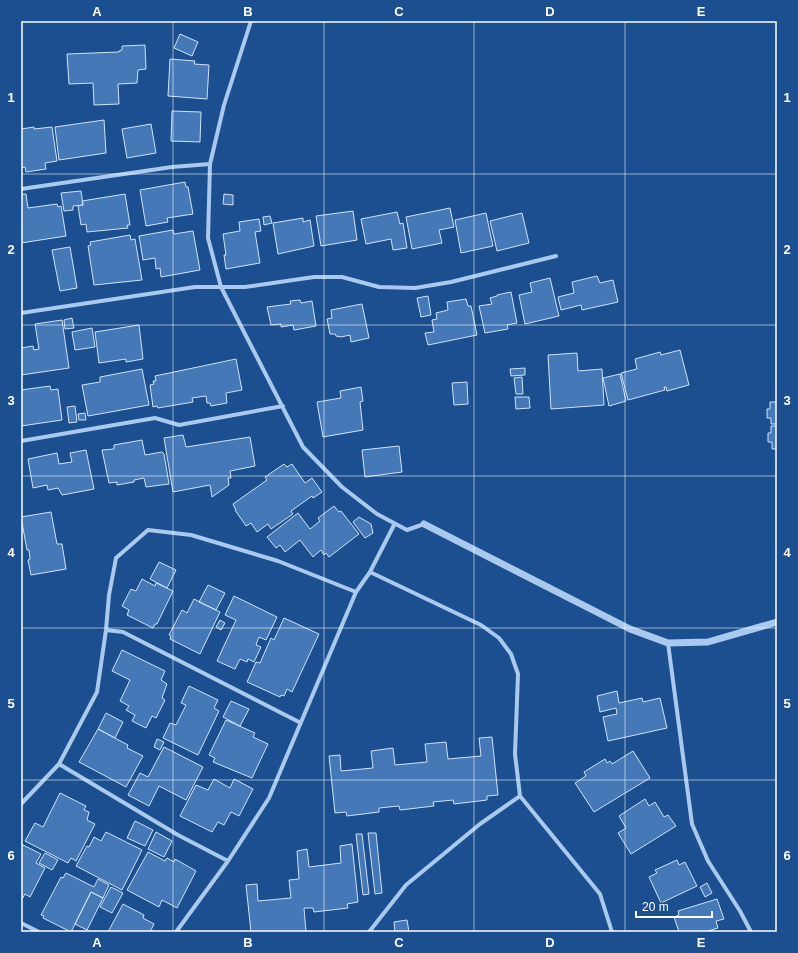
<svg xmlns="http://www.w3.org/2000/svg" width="798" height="953" font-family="Helvetica,sans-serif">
<rect width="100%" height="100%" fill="#1b4f8f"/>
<path fill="#4478b7" stroke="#cfe3fa" d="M180,34L198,42L192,56L174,48Z
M145,45L146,69L138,70L137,83L118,84L119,104L94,105L93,83L69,84L67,54L119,52V51L122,50V46Z
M170,59L195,61L194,64L209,65L207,99L168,96Z
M172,111L201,112L200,142L171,141Z
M104,120L106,153L59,160L55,127Z
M151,124L156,153L127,158L122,129Z
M34,127V129L52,127L57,161L45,163L46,169L26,172L25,167L21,168V129Z
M185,182L186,187H188L193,214L167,218L168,222L146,226L140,190Z
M81,191L83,205L73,206V210L64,211L61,193Z
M21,194H26L28,208L57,204L58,207L61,206L66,236L21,243Z
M125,194L130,225H127L128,228L87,232L86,224L81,225L78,206L83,205L82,201Z
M224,194L233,195V205L223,204Z
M450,208L454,227L439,230L442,243L412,249L406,217Z
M353,211L357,240L321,246L316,216Z
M397,212L400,224L403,223L407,248L393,250L391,239L366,244L361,219Z
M486,213L493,246L461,253L455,220Z
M522,213L529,243L497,251L490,221Z
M270,216L272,223L264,225L263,217Z
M303,218V222L310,220L314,246L278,254L273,223Z
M259,219L261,231L255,232L260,263L226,269L224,255H226L223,234L240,231L239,222Z
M173,230L174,234L193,231L200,270L161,277L160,268L156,269L155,258L143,260L139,236Z
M130,235L131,240L135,239L142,280L94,285L88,246L91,245L90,242Z
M70,247L77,288L60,291L52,250Z
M597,276L600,283L613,280L618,302L582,310L581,305L561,310L558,297L574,293L572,282Z
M550,278L559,316L525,324L519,295L532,292L530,283Z
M511,292L517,323L507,325L508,329L485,333L479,306L492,304L490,298L497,296V295Z
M428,296L431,315L421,317L417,298Z
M466,299L468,306H471L477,335L428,345L425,333L434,332L432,320L437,319L436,313L448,310L447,302Z
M300,300L301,303L312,301L316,326L294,330L293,325L281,327V324L271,325L267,307L291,304L290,301Z
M362,304L369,338L351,342L350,335L341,337L336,336L335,334H330L327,319L332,318L331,310Z
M72,318L74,328L65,329L64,320Z
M62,320L69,368L21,375V348L33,346L34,350L39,349L35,324Z
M139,325L143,359L126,362V359L99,363L95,332Z
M92,328L95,347L75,350L72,332Z
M680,350L689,385L667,391L666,387H664L665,390L628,400L621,373L637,369L635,359L660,352L661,355Z
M577,353L578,371L602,369L604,405L551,409L548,355Z
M236,359L242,390L226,393L227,403L211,406L210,403H207L206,396L192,398L193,402L158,408L157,406L153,407L150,385L154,384L153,381H156L155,376Z
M525,368V375L511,376L510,369Z
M142,369L149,405L88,416L82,385L100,382V377Z
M620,374L626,401L609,406L603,378Z
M522,377L523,394H516L514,378Z
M467,382L468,404L454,405L452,383Z
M50,386L51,390L58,389L62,420L21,426V390Z
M361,387L363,401L360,402L363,430L323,437L317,402L341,398L340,391Z
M515,397H529L530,408L516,409Z
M770,402H777V424H771V418H767V409H770Z
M75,406L77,422L69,423L67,407Z
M85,413L86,420H79L78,414Z
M771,426H777V449H772V442H768V433H771Z
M183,435L186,447L250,437L255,466L230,471L231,478H228L229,485L212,497L210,485L173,492L164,438Z
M142,440L145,455L162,452L164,454L169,484L146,487L144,478L134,480V482L117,485V482L109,483L102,450L114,449V445Z
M399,446L402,472L365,477L362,450Z
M86,450L94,489L62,495L58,488L48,490L47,485L33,488L28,459L57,453L59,464L72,462L70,453Z
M284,464L287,467L292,464L305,483L312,478L322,492L313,498L312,496L291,511L293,514L271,529L268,524L257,532L251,523L246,526L235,510H236L233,504L267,480L265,477Z
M334,506L339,512L341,511L359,534L329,557L326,553L324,555L321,550L313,557L300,540L285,552L280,545L276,548L267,537L298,513L310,529L320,521L318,518Z
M51,512L57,544H62L66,569L31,575L28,560L30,559L29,550H27L21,517Z
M359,517L371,524L373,533L365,538L353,522Z
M159,562L176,570L167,588L150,579Z
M142,579L155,586L156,583L173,591L157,624H155L153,628L127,615L129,610L122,606L131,589L136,591Z
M208,585L225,593L216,610L199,602Z
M234,596L277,617L266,640L259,637L256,645L261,647L254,662L248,659L247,662L240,659L235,669L217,661L236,620L225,615Z
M194,599L220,612L200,654L170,639L171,636L169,635L182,610L187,613Z
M284,618L319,634L292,692L287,689L284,696L281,695L280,697L247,682L256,662L260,663L271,638L274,640Z
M220,620L225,623L221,630L216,627Z
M122,650L165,671L161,680L167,684L162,698L165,700L156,718L152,716L146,728L132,721L135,715L126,710L129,706L120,701L130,680L112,671Z
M189,686L218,700L214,708L219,711L198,755L163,738L170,723L176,725L186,705L181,703Z
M617,691L619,703L642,698L643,702L660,698L667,728L608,741L603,717L617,714L616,708L600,712L597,696Z
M231,701L249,709L240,726L223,717Z
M106,713L123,722L115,738L98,729Z
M226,720L255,733L253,737L268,744L252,778L213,762L215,758L209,755Z
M98,729L128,745L127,748L143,756L126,787L79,762Z
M492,737L498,795L487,796V800L454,804L453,800L433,802L434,806L400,810L399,806L379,808V812L347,816L346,812L335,813L329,756L340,755L341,771L373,768L371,751L393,748L395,765L427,762L425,744L446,742L448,759L481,756L479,738Z
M157,739L164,742L160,750L154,747Z
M164,747L203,767L186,800L159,786L149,806L128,795L140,773L148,777Z
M633,751L650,778L594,812L575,783L586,776L584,772L605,759L607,763L610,761L612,764Z
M214,779L230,788L234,779L253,789L239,816L231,812L224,825L218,822L212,832L180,816L196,785L208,790Z
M60,793L86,806L84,810L89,812L87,820L95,824L76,861L71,858L68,863L25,841L35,823L43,827Z
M645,799L649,806L655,802L664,817L668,815L676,826L631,854L618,833L626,828L619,816Z
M135,821L153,830L145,846L127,838Z
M106,832L142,850L122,890L76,866L87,846L89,847L94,837L101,841Z
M156,832L172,841L164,857L148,849Z
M368,833H376L382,893L375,894Z
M356,834H362L369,894L363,895Z
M21,844L41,854L36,863L45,868L30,897L25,894L21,901Z
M352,844L358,902L347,904L348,908L314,912L313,908H304L306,932H251L246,885L257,884L258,901L291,898L289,880L299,879L297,851L307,849L309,867L341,863L340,846Z
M148,852L165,861L167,858L174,862L175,859L196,871L177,908L162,900L159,907L127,890Z
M45,853L58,860L52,870L39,863Z
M677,860L679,865L685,862L697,886L661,903L649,877L657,873L655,870Z
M66,873L94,887L98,879L109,885L103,898L91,892L71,932L43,918L44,916L41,915L61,877L63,878Z
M707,883L712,893L705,897L700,887Z
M111,887L123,893L112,913L100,907Z
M91,892L103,898L87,930L75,924Z
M717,899L724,919L716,921L718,928L705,932H679L674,917L679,915L678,911Z
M123,904L144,915L143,918L154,924L150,932H108Z
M407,920L409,932H395L394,922Z"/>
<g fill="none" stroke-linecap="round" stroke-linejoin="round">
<path stroke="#a9c9ee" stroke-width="4" d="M251,21L224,105L210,164L208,238L221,287L303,447L342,487L377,514L407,530L424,524
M21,189L172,167L210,164
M21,313L195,287H245L314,277H342L379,287L415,288L451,282L556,256
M21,441L155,418L179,425L283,406
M370,572L481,625L499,638L511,654L518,674L515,754L520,796L600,894L612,932
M106,630L123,632L299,722
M668,643L692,824L708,861L740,911L751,932
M59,764L178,835L228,861
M21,804L59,764L97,692L106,630L109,595L116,558L148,530L191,535L278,561L356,592
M21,923L39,932
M176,932L228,861L269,798L356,592L370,572L394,525
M369,932L406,885L480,824L520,796"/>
<path stroke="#a9c9ee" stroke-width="7" d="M424,524L630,629L668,643L708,642L777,622"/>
</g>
<path fill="none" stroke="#fff" stroke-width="1" stroke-opacity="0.55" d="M173,21V932M324,21V932M474,21V932M625,21V932M21,174H777M21,325H777M21,476H777M21,628H777M21,780H777"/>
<rect width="798" height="953" fill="none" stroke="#1b4f8f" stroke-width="44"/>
<path d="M636 911v6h76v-6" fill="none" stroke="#ffffff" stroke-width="2"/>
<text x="642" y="911" font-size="12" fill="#ffffff" stroke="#1b4f8f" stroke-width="3" paint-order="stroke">20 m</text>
<rect x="22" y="22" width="754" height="909" fill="none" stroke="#fff" stroke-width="1.5"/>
<g font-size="13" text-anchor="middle" font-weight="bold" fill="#fff">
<text x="97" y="16">A</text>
<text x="248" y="16">B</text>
<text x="399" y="16">C</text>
<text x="550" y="16">D</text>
<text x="701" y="16">E</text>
<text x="11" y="102">1</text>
<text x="787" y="102">1</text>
<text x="11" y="254">2</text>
<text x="787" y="254">2</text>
<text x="11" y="405">3</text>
<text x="787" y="405">3</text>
<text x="11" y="557">4</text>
<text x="787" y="557">4</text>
<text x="11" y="708">5</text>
<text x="787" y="708">5</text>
<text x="11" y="860">6</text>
<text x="787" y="860">6</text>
<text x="97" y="947">A</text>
<text x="248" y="947">B</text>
<text x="399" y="947">C</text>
<text x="550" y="947">D</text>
<text x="701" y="947">E</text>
</g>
</svg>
